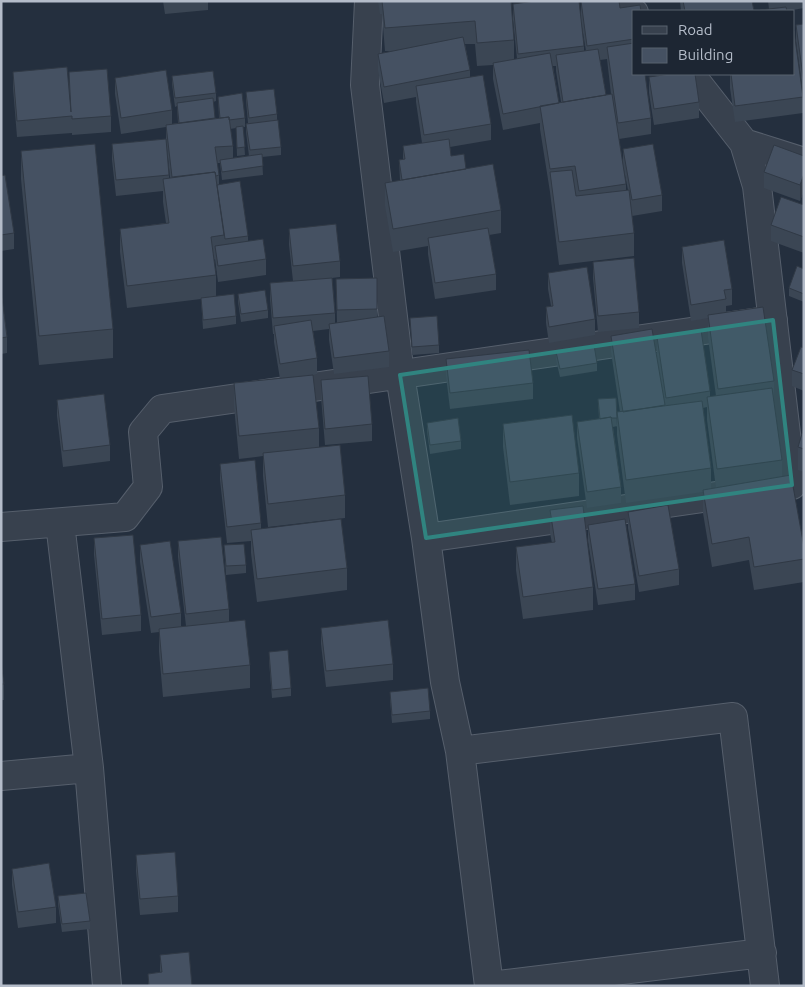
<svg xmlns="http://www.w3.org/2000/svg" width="805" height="987" font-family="Ubuntu,sans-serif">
<rect width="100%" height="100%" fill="#242f3e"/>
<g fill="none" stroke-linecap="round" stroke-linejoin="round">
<defs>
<path id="minor" d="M369,1L365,85L400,375L426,538L445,682L460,751L489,986
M620,1L634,13
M744,143L804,162
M60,523L89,768L107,986
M1,527L125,517L148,487L143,432L162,409L773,320
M426,538L792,485L757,186L744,143L690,74
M460,751L733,717L765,986
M1,776L89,768
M490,986L762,953"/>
</defs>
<use href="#minor" stroke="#565f6c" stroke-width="30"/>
<use href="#minor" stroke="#38414e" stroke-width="28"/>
</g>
<path fill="#3b4654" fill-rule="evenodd" d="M163,1H208V10L165,14Z
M378,1H511L514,40V59H517L513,20V4L581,16V1L634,11V74L651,118V134L619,139L626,184V190H628L623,165V149L662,195V211L632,216L634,233V256L559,265L550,192L540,129V123L503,130L493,79V65L477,66L475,44H465L470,70V77L491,124V140L450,147L451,156L466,169L501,210V233L489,235L496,274V290L435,299L428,254V246L393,252L385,206V183L400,181L399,160L403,159V146L422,143L416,102V97L384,103L378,70V54L393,51H385L382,14H380ZM581,21L586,51H584V46ZM607,59L611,94L606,95L600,60ZM553,66H556V71L561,102L559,103Z
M680,1H752L754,11H681Z
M768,1H804V8L787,11L769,9Z
M804,24V100L796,41V25Z
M13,72L69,85V72L111,116V132L72,135V133L17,137L13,88Z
M730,74L803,97V113L735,122L730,88Z
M172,76L216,93V101L213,102L215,118H219L218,97L245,118V127H243L245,155L237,156L236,128L230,129L233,146V158L249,156L246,132V124L248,123L246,101V92L277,114V120L281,147V155L262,157L263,175L222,180L220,163H217L219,175V184L248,236V241L266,259V275L218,282L215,259L214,260L216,275V296L236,316V324L203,329L201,299L127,308L120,252V229L166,223L163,202V191L116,196L112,160V144L166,139V127L121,134L115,94V78L172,110V124L178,123L177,106L175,107L172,84ZM167,148L170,178H169V175Z
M649,77L699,102V118L654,125L649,93Z
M21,151L113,329V358L39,365L21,179Z
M804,156V190L800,201L764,188V172Z
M1,176L14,233V249L1,251Z
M804,205V253L771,241V225Z
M289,229L340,261V277L332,278L335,313V323H337L336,279L377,278V317L389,351V367L334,374L329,340V329L313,331L317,358V374L307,376L319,428V447L345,495V518L268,527L263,476V456L239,459L234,406V383L280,379L274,342V334H273L270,299V283L293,281L289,245Z
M682,247L732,289V305L726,306V312L774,381V402L782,460V477L804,547V582L754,590L749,560L712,567L703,513V492L626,503L617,435V412H620L611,352V336L657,353V337L710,391V396H716L708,338V318L691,321L682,263ZM707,407V420L716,488L711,489V468L703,408Z
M593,262L639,312V328L598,332L593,278Z
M804,269V302L789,296V288Z
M548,273L595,319V335L549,343L546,323V307L551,306L548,289Z
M1,290L7,337V353L1,354Z
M238,294L268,310V318L241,322L238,302Z
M410,318L439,345V353L412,355Z
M804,348V391L792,386V370Z
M556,352L597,363V371L560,377L556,360Z
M446,359L533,383V399L450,409L446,376Z
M321,380L372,424V441L325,445L321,397Z
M616,398L617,426L613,427L621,487V503L587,508L577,438V422L599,419L598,399Z
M57,400L110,445V461L63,467L57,416Z
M427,423L461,441V449L430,454L427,431Z
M503,424L579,473V496L510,505L503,447Z
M804,427V472L798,470V447Z
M220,464L261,523V529L347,568V590L257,602L251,553V541L227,543L220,480Z
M550,510L593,587V610L523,619L516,570V547L552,543L550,533Z
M628,512L679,569V585L639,592L628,528Z
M588,525L635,584V600L598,605L588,541Z
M94,538L141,615V631L102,635L94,555Z
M178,541L229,609V621L250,665V688L163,697L159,652V632L151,633L140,562V545L181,613V626H186L178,557Z
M224,545L246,565V573L226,575Z
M321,628L393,664V680L326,687L321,644Z
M269,652L291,688V696L272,698L269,661Z
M1,662L4,684V700H1Z
M390,692L430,711V719L392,723L390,700Z
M136,855L178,896V912L140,915L136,871Z
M12,869L56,907V923L18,928L12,885Z
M58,896L90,921V929L62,932L58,904Z
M160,955L192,986H148V974L160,972Z"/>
<path fill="#303945" d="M804,174V190L800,201V185Z"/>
<path fill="#455162" stroke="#303945" d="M382,1H511L514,40L477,43L475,21L385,28Z
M535,1H579L584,46L518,54L513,4Z
M581,1H619L620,8L640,5L641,11H634V39L587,46Z
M683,1H752L754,11H685Z
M786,7L787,11H760V10Z
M804,24V84L796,25Z
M794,31L803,97L735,106L731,74H794Z
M463,37L470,70L384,87L378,54Z
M634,43V74H645L651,118L618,123L607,47Z
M598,49L606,95L563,102L556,55Z
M550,53L559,103L503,114L493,63Z
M67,67L71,112L69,72L107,69L111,116L72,119V116L17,121L13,72Z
M166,70L172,110L121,118L115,78Z
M213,71L216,93L175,98L172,76Z
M670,74H695L699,102L654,109L649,77Z
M483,75L491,124L424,135L416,86Z
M274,89L277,114L249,118L246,92Z
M242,93L245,118L229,120V117L220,118L218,97Z
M612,94L626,184L579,191L575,166L550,169L540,106Z
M213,98L215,118L179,123L177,103Z
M229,117L233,146L215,147L219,175L216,176L215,172L172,177L166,125Z
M278,120L281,147L250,150L246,124Z
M243,126L245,147L237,148L236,127Z
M166,139L169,175L116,180L112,144Z
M449,139L451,156L464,154L466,169L402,180L399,160L405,159L403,146Z
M95,144L113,329L39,336L21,151Z
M653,144L662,195L632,200L623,149Z
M774,145L804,156V174L800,185L764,172Z
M262,154L263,166L222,172L220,160Z
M493,164L501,210L393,229L385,183Z
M572,170L576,196L629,190L634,233L559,242L550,172Z
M215,172L224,235L211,237L216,275L127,286L120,229L169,223L163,179Z
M5,175L14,233L1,235V176Z
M240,181L248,236L225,239L217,185Z
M781,197L804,205V237L771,225Z
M336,224L340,261L293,266L289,229Z
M488,228L496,274L435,283L428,238Z
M263,239L266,259L218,266L215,246Z
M724,240L732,289L724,290L726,299L691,305L682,247Z
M634,258L639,312L598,316L593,262Z
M797,266L804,269V294L789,288Z
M587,267L595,319L549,327L546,307L553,306L548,273Z
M332,278L335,313L273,318L270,283Z
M377,278V309L337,310L336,279Z
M1,290L7,337L1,338Z
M265,290L268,310L241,314L238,294Z
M234,294L236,316L203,320L201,298Z
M763,307L774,381L718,389L708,315Z
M384,316L389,351L334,358L329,324Z
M437,316L439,345L412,347L410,318Z
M311,320L317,358L280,364L274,326Z
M652,329L665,405L623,412L611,336Z
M701,330L710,391L666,398L657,337Z
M594,345L597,363L560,369L556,352Z
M801,347L804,348V374L792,370Z
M529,350L533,383L450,393L446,359Z
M313,375L319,428L239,436L234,383Z
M368,376L372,424L325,429L321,380Z
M772,388L782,460L717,469L707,397Z
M104,394L110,445L63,451L57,400Z
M616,398L617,418H612L611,417L600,419L598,399Z
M702,401L711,468L626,480L617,412Z
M572,415L579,473L510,482L503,424Z
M611,417L621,487L587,492L577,422Z
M458,418L461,441L430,445L427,423Z
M804,427V449L798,447Z
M340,445L345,495L268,504L263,453Z
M255,460L261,523L227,527L220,464Z
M791,475L804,547V559L754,567L749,537L712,544L703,490Z
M668,505L679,569L639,576L628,512Z
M583,506L593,587L523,597L516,547L555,542L550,510Z
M341,519L347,568L257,579L251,530Z
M625,519L635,584L598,589L588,525Z
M133,535L141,615L102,619L94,538Z
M221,537L229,609L186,614L178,541Z
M170,541L181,613L151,617L140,545Z
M244,544L246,565L226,566L224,545Z
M245,620L250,665L163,674L159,629Z
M388,620L393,664L326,671L321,628Z
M288,650L291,688L272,690L269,652Z
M1,662L4,684H1Z
M428,688L430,711L392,715L390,692Z
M175,852L178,896L140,899L136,855Z
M49,863L56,907L18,912L12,869Z
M86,893L90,921L62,924L58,896Z
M189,952L192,986H149L148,974L162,972L160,955Z"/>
<path fill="#308480" fill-opacity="0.2" stroke="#308480" stroke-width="4" stroke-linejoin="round" d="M773,320L792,485L426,538L400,375Z"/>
<rect width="805" height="987" fill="none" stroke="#b4bcc9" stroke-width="5"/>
<rect x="632" y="10" width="162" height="65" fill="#1d2633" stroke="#59626f"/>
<rect x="642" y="26" width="25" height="8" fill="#38414e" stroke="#59626f"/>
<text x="678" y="35" font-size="15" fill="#b4bcc9">Road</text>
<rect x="642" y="48" width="25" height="15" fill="#455162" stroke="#59626f"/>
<text x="678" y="60" font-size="15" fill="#b4bcc9">Building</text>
</svg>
